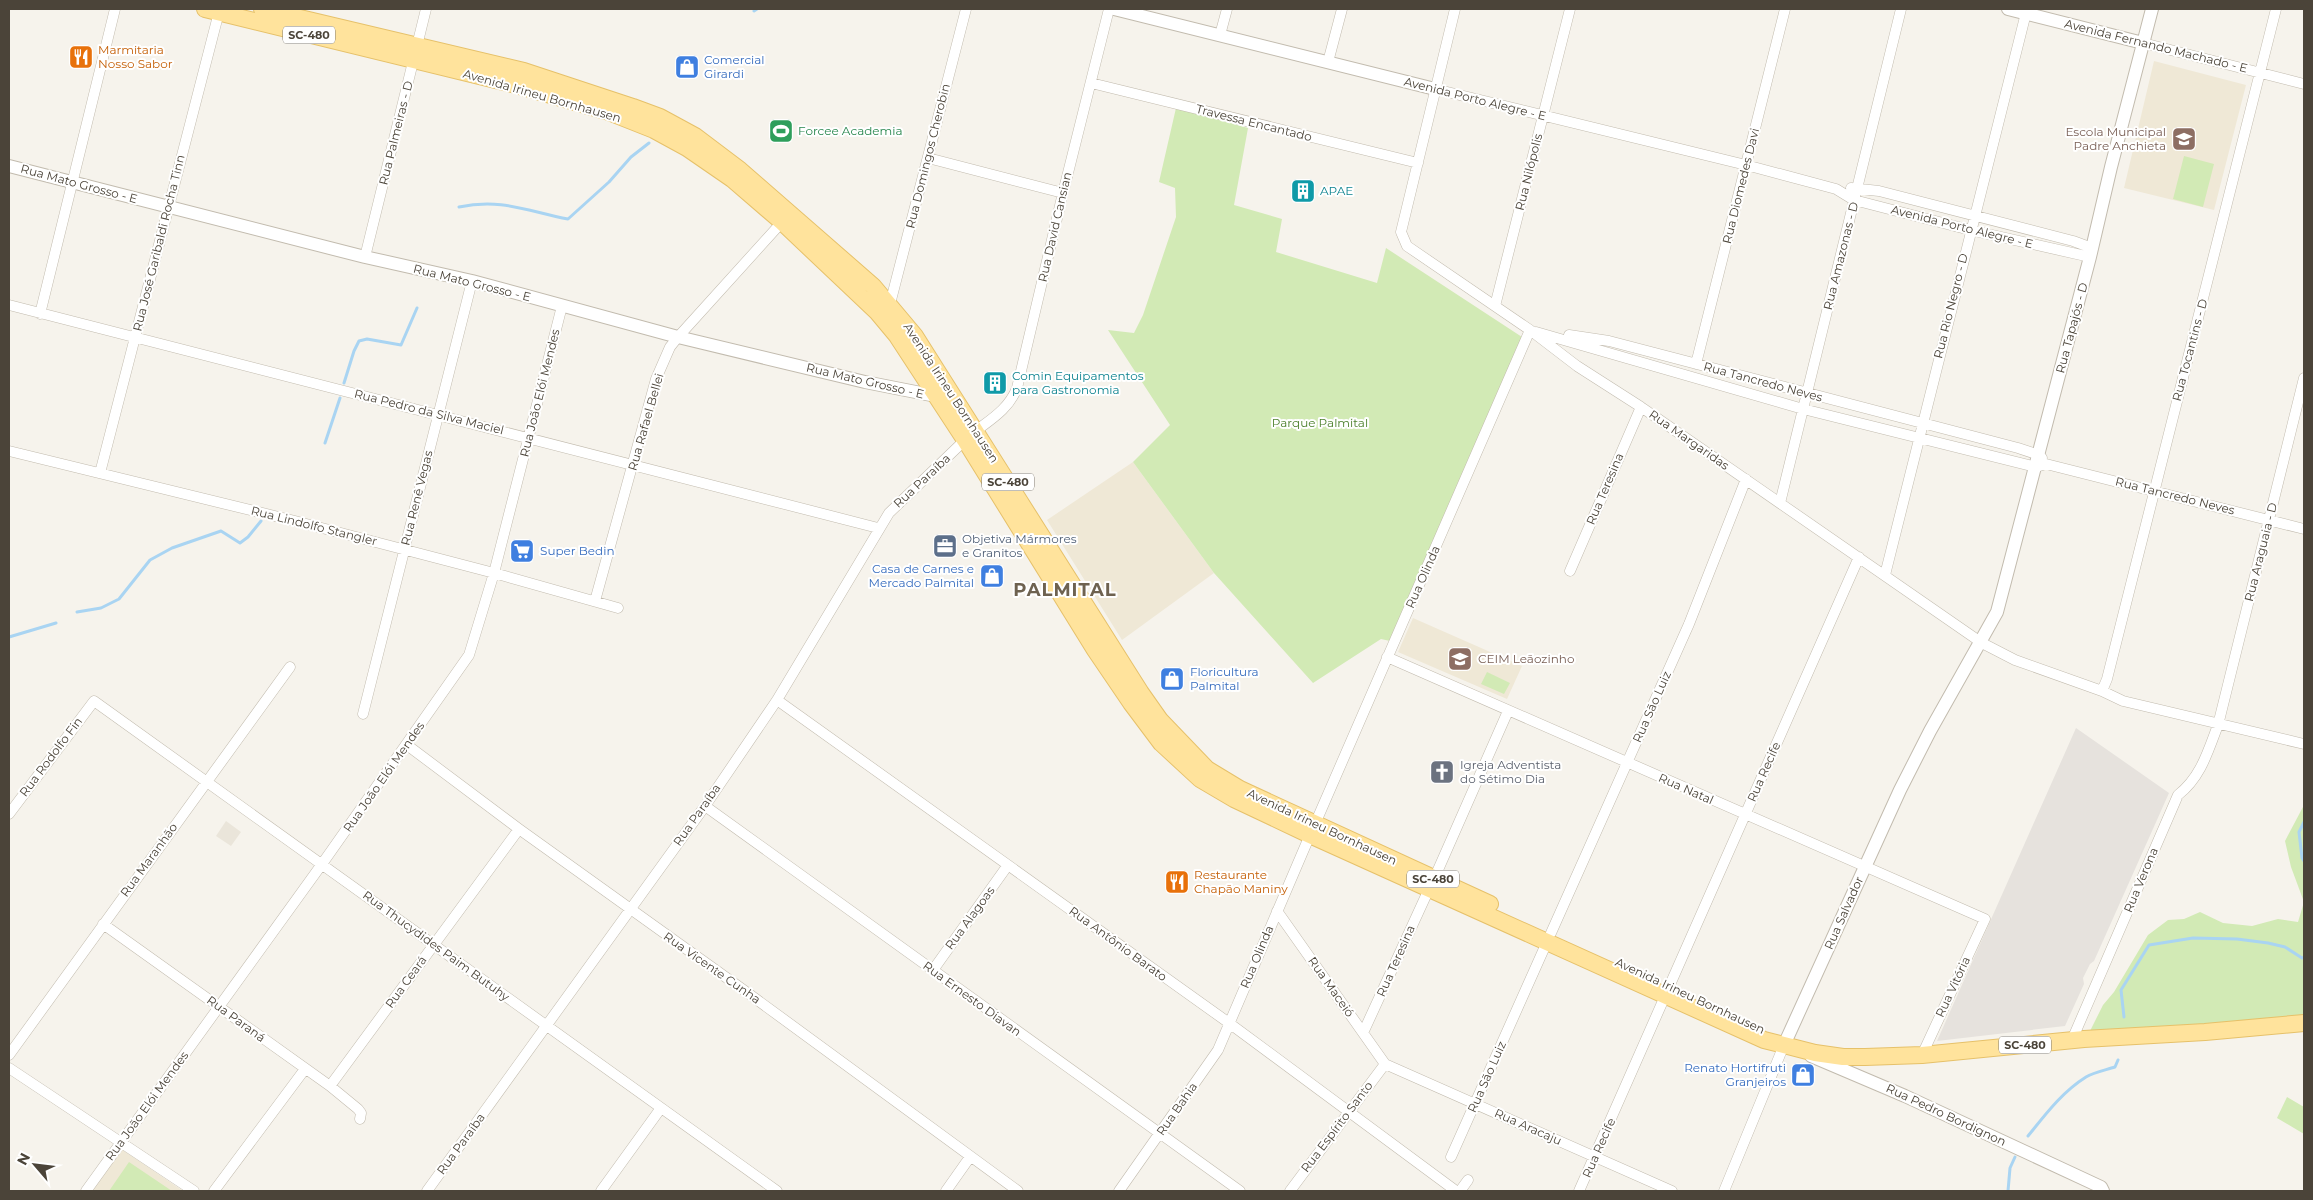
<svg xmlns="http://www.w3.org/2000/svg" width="2313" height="1200" font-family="Montserrat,sans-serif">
<rect width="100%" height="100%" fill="#f6f3ec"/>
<path fill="#eae5da" d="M226,821L241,832L231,846L216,836Z"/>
<path fill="#e6e2dd" d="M2076,728L2169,793L2094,961L2090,964L2083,978L2084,984L2065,1026L1937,1041Z"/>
<path fill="#efe8d6" d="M2154,61L2246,85L2214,210L2124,188Z
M1133,462L1214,573L1122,640L1047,520Z
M1413,618L1522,666L1507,699L1398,652Z
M120,1148L183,1191H89Z"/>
<path fill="#d2eab5" d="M1176,108L1248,128L1234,205L1282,219L1276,252L1377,283L1386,248L1522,337L1390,641L1381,639L1313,683L1214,573L1133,462L1170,425L1108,330L1134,333L1143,315L1176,217L1175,188L1159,182Z
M2184,156L2214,164L2203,207L2173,199Z
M1487,672L1510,683L1504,694L1481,684Z
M2304,805V1021L2089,1033L2103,1005L2114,992L2148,935L2168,920L2184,919L2200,912L2223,923L2252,926L2278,919L2298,922L2304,902L2291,867L2285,841Z
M2287,1097L2304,1107V1134L2277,1118Z
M129,1162L172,1191H109Z"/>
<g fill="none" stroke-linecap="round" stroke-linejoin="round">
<path stroke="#a9d4f2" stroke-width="3" d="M754,11L757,9
M459,207C501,198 527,211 568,219L609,182L631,157L649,143
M344,383L354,351L359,341L367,339L401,345L417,308
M325,443L340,398
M77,612L101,608L119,599L150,560L172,548L221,531L240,543L248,537L261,521
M9,637L56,623
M2304,822L2299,832L2302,858L2304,861
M2124,1017L2121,990L2149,945L2193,938L2237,939L2268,943L2285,947L2302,958L2304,957
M2028,1136C2045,1115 2062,1092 2086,1077C2094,1072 2106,1070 2115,1067L2118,1060
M2008,1191L2010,1168L2015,1157"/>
<defs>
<path id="minor" d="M1455,9L1401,232L1407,246L1530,330L1577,366L1641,407L1982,643L2015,660L2102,691L2123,701L2304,744
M1220,35L1227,9
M2143,43L2304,84
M1328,62L1342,9
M1091,83L1418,163
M1435,89L1746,165L1836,189L1854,200L1970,230L2090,257
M928,158L1063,193
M1851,188L1879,191L2073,241L2092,248
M365,257L426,9
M890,304L966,9
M9,305L878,528
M1495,306L1570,9
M40,314L115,9
M1536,332L1803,409L2036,467L2046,464L2304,529
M1569,335L1609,341L2018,448L2039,455L2042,458
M1696,364L1785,9
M977,430C993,418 1009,408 1017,388L1063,193L1109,9
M9,451L295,521L494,573L618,608
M100,473L219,12
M1780,503L1901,9
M1570,571L1641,407
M1885,575L2027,9
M595,601L656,379L670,347L678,337L782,222
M1387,657L1985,919L1922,1055
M2102,691L2107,679L2276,9
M777,700L1229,1023L1456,1191
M363,714L472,281
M407,745L519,829L745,991L1018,1191
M705,806L1240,1191
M9,814L94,701L777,1191
M1315,824L1530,330
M1434,879L1508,711
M1277,911L1385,1064
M103,924L330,1086L358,1109L361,1113L360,1119
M1551,933L1689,624L1746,479
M933,970L1008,865
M1669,987L1859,557
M1363,1033L1429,889
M2072,1040L2178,795C2201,777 2208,751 2218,725L2304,378
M9,1055L290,667
M1385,1064L1672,1191
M9,1068L194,1191
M330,1086L519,829
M1451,1157L1547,942
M86,1191L322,864L469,655L494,573L562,306
M214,1191L305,1069
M427,1191L705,806L777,700L889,513L965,440
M601,1191L661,1108
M946,1191L970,1157
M1119,1191L1218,1050L1310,835
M1290,1191L1385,1064
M1460,1191L1468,1180
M1579,1191L1666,994
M1724,1191L1784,1045"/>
<path id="tertiary" d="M1114,9L1435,89
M2008,9L2143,43
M9,166L365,257L472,281L678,337L865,382L936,396
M1793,1048L1784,1045L1900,790L1930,731L1997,612L2090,257L2111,167L2152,9
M1811,1056L1905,1096L2101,1187L2103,1191"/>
<path id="primary" d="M205,9L520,86L606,111L654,130L687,148L732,179L782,222L877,312L897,336L965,440L1095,650L1131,703L1161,743L1200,779L1234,799L1310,835L1764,1040L1815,1053L1843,1057H1865L1922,1055L2084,1039L2205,1032L2304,1023
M262,9L524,71L633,107L660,117L695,136L740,170L873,286L915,336L1141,693L1160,720L1207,769L1240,789L1490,904"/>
</defs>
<use href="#minor" stroke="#c2bbae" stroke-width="11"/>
<use href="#tertiary" stroke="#c2bbae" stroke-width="14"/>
<use href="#primary" stroke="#e6c16a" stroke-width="18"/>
<use href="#minor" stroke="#fff" stroke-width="10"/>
<use href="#tertiary" stroke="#fff" stroke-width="12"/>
<use href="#primary" stroke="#ffe39c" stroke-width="16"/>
</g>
<defs>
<symbol id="restaurant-square" viewBox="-11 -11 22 22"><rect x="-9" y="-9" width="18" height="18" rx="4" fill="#e8710a" stroke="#fff"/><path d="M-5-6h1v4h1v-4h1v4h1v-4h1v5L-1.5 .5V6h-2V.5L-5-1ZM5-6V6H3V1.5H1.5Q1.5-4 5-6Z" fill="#fff"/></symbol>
<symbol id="shop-square" viewBox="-11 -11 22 22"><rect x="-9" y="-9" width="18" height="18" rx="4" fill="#3f7fe0" stroke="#fff"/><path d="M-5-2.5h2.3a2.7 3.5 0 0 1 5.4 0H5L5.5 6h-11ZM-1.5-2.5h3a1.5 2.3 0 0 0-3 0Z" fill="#fff"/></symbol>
<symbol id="stadium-square" viewBox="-11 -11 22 22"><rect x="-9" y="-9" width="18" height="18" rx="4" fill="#2e9e5b" stroke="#fff"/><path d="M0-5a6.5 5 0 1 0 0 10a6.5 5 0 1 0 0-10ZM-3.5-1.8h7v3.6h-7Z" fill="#fff"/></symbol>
<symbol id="school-square" viewBox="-11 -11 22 22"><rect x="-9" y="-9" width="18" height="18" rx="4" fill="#8d6e63" stroke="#fff"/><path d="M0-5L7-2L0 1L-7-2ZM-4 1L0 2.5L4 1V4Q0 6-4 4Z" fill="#fff"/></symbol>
<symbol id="building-square" viewBox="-11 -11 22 22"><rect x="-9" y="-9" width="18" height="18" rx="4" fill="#0f9aa8" stroke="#fff"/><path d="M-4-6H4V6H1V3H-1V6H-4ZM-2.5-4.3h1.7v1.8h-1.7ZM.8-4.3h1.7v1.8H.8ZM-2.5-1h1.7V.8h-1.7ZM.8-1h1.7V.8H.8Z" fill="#fff"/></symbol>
<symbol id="office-square" viewBox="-11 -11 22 22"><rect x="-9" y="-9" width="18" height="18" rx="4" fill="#5c6f8a" stroke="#fff"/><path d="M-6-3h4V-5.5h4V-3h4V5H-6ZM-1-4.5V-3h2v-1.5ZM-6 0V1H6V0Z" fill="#fff"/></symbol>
<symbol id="supermarket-square" viewBox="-11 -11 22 22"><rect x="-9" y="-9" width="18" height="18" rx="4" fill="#3f7fe0" stroke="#fff"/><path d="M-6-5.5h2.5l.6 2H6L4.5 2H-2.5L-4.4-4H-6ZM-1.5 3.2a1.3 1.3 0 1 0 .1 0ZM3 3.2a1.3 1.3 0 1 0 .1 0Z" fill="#fff"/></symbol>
<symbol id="church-square" viewBox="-11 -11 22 22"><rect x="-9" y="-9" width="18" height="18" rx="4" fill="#6b7280" stroke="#fff"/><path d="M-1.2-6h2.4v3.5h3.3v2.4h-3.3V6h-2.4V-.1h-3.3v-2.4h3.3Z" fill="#fff"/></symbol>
</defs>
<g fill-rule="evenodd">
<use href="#restaurant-square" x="67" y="43" width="28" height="28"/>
<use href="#shop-square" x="673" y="53" width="28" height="28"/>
<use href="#stadium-square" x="767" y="117" width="28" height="28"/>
<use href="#school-square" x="2170" y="125" width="28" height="28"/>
<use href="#building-square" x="1289" y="177" width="28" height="28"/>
<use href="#building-square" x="981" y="369" width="28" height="28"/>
<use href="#office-square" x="931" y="532" width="28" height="28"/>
<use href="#supermarket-square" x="508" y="537" width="28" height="28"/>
<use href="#shop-square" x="978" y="562" width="28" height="28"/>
<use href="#school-square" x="1446" y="645" width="28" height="28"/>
<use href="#shop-square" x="1158" y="665" width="28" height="28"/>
<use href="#church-square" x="1428" y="758" width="28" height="28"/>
<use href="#restaurant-square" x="1163" y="868" width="28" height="28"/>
<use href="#shop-square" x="1789" y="1061" width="28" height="28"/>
</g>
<g text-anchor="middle" stroke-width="4" stroke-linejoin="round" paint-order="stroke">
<g fill="#fff" stroke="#817c74" stroke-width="1">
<rect x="283" y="26.5" width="52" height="17" rx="4"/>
<rect x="982" y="473.5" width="52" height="17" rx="4"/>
<rect x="1407" y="870.5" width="52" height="17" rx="4"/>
<rect x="1999" y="1036.5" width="52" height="17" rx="4"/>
</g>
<g font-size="11" font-weight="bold" fill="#4b4439">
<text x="309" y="39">SC-480</text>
<text x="1008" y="486">SC-480</text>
<text x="1433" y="883">SC-480</text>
<text x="2025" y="1049">SC-480</text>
</g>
<g font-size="12" fill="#4b4439" stroke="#fff">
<text transform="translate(2156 46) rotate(14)" y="4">Avenida Fernando Machado - E</text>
<text transform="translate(542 96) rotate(16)" y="4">Avenida Irineu Bornhausen</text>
<text transform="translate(1475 99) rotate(14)" y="4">Avenida Porto Alegre - E</text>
<text transform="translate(1254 123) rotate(14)" y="4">Travessa Encantado</text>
<text transform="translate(396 133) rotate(-76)" y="4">Rua Palmeiras - D</text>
<text transform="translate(928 156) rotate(-76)" y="4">Rua Domingos Cherobin</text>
<text transform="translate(1529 172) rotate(-76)" y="4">Rua Nilópolis</text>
<text transform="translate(79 184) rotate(15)" y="4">Rua Mato Grosso - E</text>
<text transform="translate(1741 186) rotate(-76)" y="4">Rua Diomedes Davi</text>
<text transform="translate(1055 227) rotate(-77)" y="4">Rua David Cansian</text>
<text transform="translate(1962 227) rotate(14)" y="4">Avenida Porto Alegre - E</text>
<text transform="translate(159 243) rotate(-76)" y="4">Rua José Garibaldi Rocha Tinn</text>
<text transform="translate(1841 256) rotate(-76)" y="4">Rua Amazonas - D</text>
<text transform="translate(472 283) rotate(14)" y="4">Rua Mato Grosso - E</text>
<text transform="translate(1951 306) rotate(-76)" y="4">Rua Rio Negro - D</text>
<text transform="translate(2072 328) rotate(-75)" y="4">Rua Tapajós - D</text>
<text transform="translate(2190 350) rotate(-75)" y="4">Rua Tocantins - D</text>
<text transform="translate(865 381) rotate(13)" y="4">Rua Mato Grosso - E</text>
<text transform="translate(1763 382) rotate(15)" y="4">Rua Tancredo Neves</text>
<text transform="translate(540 393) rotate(-76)" y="4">Rua João Elói Mendes</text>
<text transform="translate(951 393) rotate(57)" y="4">Avenida Irineu Bornhausen</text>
<text transform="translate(429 412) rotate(14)" y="4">Rua Pedro da Silva Maciel</text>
<text transform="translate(646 422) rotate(-74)" y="4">Rua Rafael Bellei</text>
<text transform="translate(1689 440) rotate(35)" y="4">Rua Margaridas</text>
<text transform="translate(922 481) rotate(-43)" y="4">Rua Paraíba</text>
<text transform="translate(1605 489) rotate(-67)" y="4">Rua Teresina</text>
<text transform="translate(2175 496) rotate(14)" y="4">Rua Tancredo Neves</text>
<text transform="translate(417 498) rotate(-76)" y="4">Rua Renê Vegas</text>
<text transform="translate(314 526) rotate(14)" y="4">Rua Lindolfo Stangler</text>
<text transform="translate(2261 552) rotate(-76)" y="4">Rua Araguaia - D</text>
<text transform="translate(1423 577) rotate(-66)" y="4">Rua Olinda</text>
<text transform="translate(1652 707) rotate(-66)" y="4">Rua São Luiz</text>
<text transform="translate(51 757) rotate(-53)" y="4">Rua Rodolfo Fin</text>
<text transform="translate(1764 772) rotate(-66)" y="4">Rua Recife</text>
<text transform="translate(384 777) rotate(-55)" y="4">Rua João Elói Mendes</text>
<text transform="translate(1686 789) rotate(24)" y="4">Rua Natal</text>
<text transform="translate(697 815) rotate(-55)" y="4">Rua Paraíba</text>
<text transform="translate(1322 827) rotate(25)" y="4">Avenida Irineu Bornhausen</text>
<text transform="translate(149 860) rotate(-54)" y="4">Rua Maranhão</text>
<text transform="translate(2141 880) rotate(-67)" y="4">Rua Verona</text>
<text transform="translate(1844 913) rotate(-66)" y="4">Rua Salvador</text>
<text transform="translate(970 918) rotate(-54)" y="4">Rua Alagoas</text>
<text transform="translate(1118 944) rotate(36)" y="4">Rua Antônio Barato</text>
<text transform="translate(436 946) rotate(36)" y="4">Rua Thucydides Paim Butuhy</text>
<text transform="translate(1257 957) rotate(-67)" y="4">Rua Olinda</text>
<text transform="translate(1396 961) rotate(-66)" y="4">Rua Teresina</text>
<text transform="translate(712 968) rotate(35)" y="4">Rua Vicente Cunha</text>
<text transform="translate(406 982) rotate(-54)" y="4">Rua Ceará</text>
<text transform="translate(1331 987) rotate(55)" y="4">Rua Maceió</text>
<text transform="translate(1953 987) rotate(-65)" y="4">Rua Vitória</text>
<text transform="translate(1690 996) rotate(25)" y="4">Avenida Irineu Bornhausen</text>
<text transform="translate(972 999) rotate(36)" y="4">Rua Ernesto Diavan</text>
<text transform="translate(236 1019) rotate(36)" y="4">Rua Paraná</text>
<text transform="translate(1487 1077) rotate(-66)" y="4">Rua São Luiz</text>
<text transform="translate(147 1106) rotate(-54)" y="4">Rua João Elói Mendes</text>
<text transform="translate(1177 1109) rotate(-55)" y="4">Rua Bahia</text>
<text transform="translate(1946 1115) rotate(25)" y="4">Rua Pedro Bordignon</text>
<text transform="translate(1337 1127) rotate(-53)" y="4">Rua Espírito Santo</text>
<text transform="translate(1528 1127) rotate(24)" y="4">Rua Aracaju</text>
<text transform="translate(461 1144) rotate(-54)" y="4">Rua Paraíba</text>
<text transform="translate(1599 1148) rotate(-66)" y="4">Rua Recife</text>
</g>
<g font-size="12" fill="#c56008" stroke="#fff" text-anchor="start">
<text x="98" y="54">Marmitaria<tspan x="98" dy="14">Nosso Sabor</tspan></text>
<text x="1194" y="879">Restaurante<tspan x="1194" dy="14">Chapão Maniny</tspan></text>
</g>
<g font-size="12" fill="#366cbe" stroke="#fff" text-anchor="start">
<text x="704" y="64">Comercial<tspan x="704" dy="14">Girardi</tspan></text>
<text x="540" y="555">Super Bedin</text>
<text x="974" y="573" text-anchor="end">Casa de Carnes e<tspan x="974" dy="14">Mercado Palmital</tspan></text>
<text x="1190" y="676">Floricultura<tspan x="1190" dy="14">Palmital</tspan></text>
<text x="1786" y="1072" text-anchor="end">Renato Hortifruti<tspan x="1786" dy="14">Granjeiros</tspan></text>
</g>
<g font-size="12" fill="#27864d" stroke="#fff" text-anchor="start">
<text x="798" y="135">Forcee Academia</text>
</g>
<g font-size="12" fill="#785e54" stroke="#fff" text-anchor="end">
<text x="2166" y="136">Escola Municipal<tspan x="2166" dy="14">Padre Anchieta</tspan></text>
<text x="1478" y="663" text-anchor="start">CEIM Leãozinho</text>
</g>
<g font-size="12" fill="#0d838f" stroke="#fff" text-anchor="start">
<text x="1320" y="195">APAE</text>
<text x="1012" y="380">Comin Equipamentos<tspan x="1012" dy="14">para Gastronomia</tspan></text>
</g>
<g font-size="12" fill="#4a7f2a" stroke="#fff">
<text x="1320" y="427">Parque Palmital</text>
</g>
<g font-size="12" fill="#4e5e75" stroke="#fff" text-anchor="start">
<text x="962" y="543">Objetiva Mármores<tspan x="962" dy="14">e Granitos</tspan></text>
</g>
<g font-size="12" fill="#5b616d" stroke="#fff" text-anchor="start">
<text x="1460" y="769">Igreja Adventista<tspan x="1460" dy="14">do Sétimo Dia</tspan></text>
</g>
<g font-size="18" font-weight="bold" letter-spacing="1" fill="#6e6250" stroke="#fff">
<text x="1065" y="596">PALMITAL</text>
</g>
</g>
<rect width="2313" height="1200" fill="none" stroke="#4b4439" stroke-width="20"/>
<g transform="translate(35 1165) rotate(298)" stroke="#ffffff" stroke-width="4" paint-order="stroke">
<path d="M0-4L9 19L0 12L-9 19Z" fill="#4b4439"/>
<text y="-8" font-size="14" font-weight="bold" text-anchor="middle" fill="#4b4439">N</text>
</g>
</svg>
